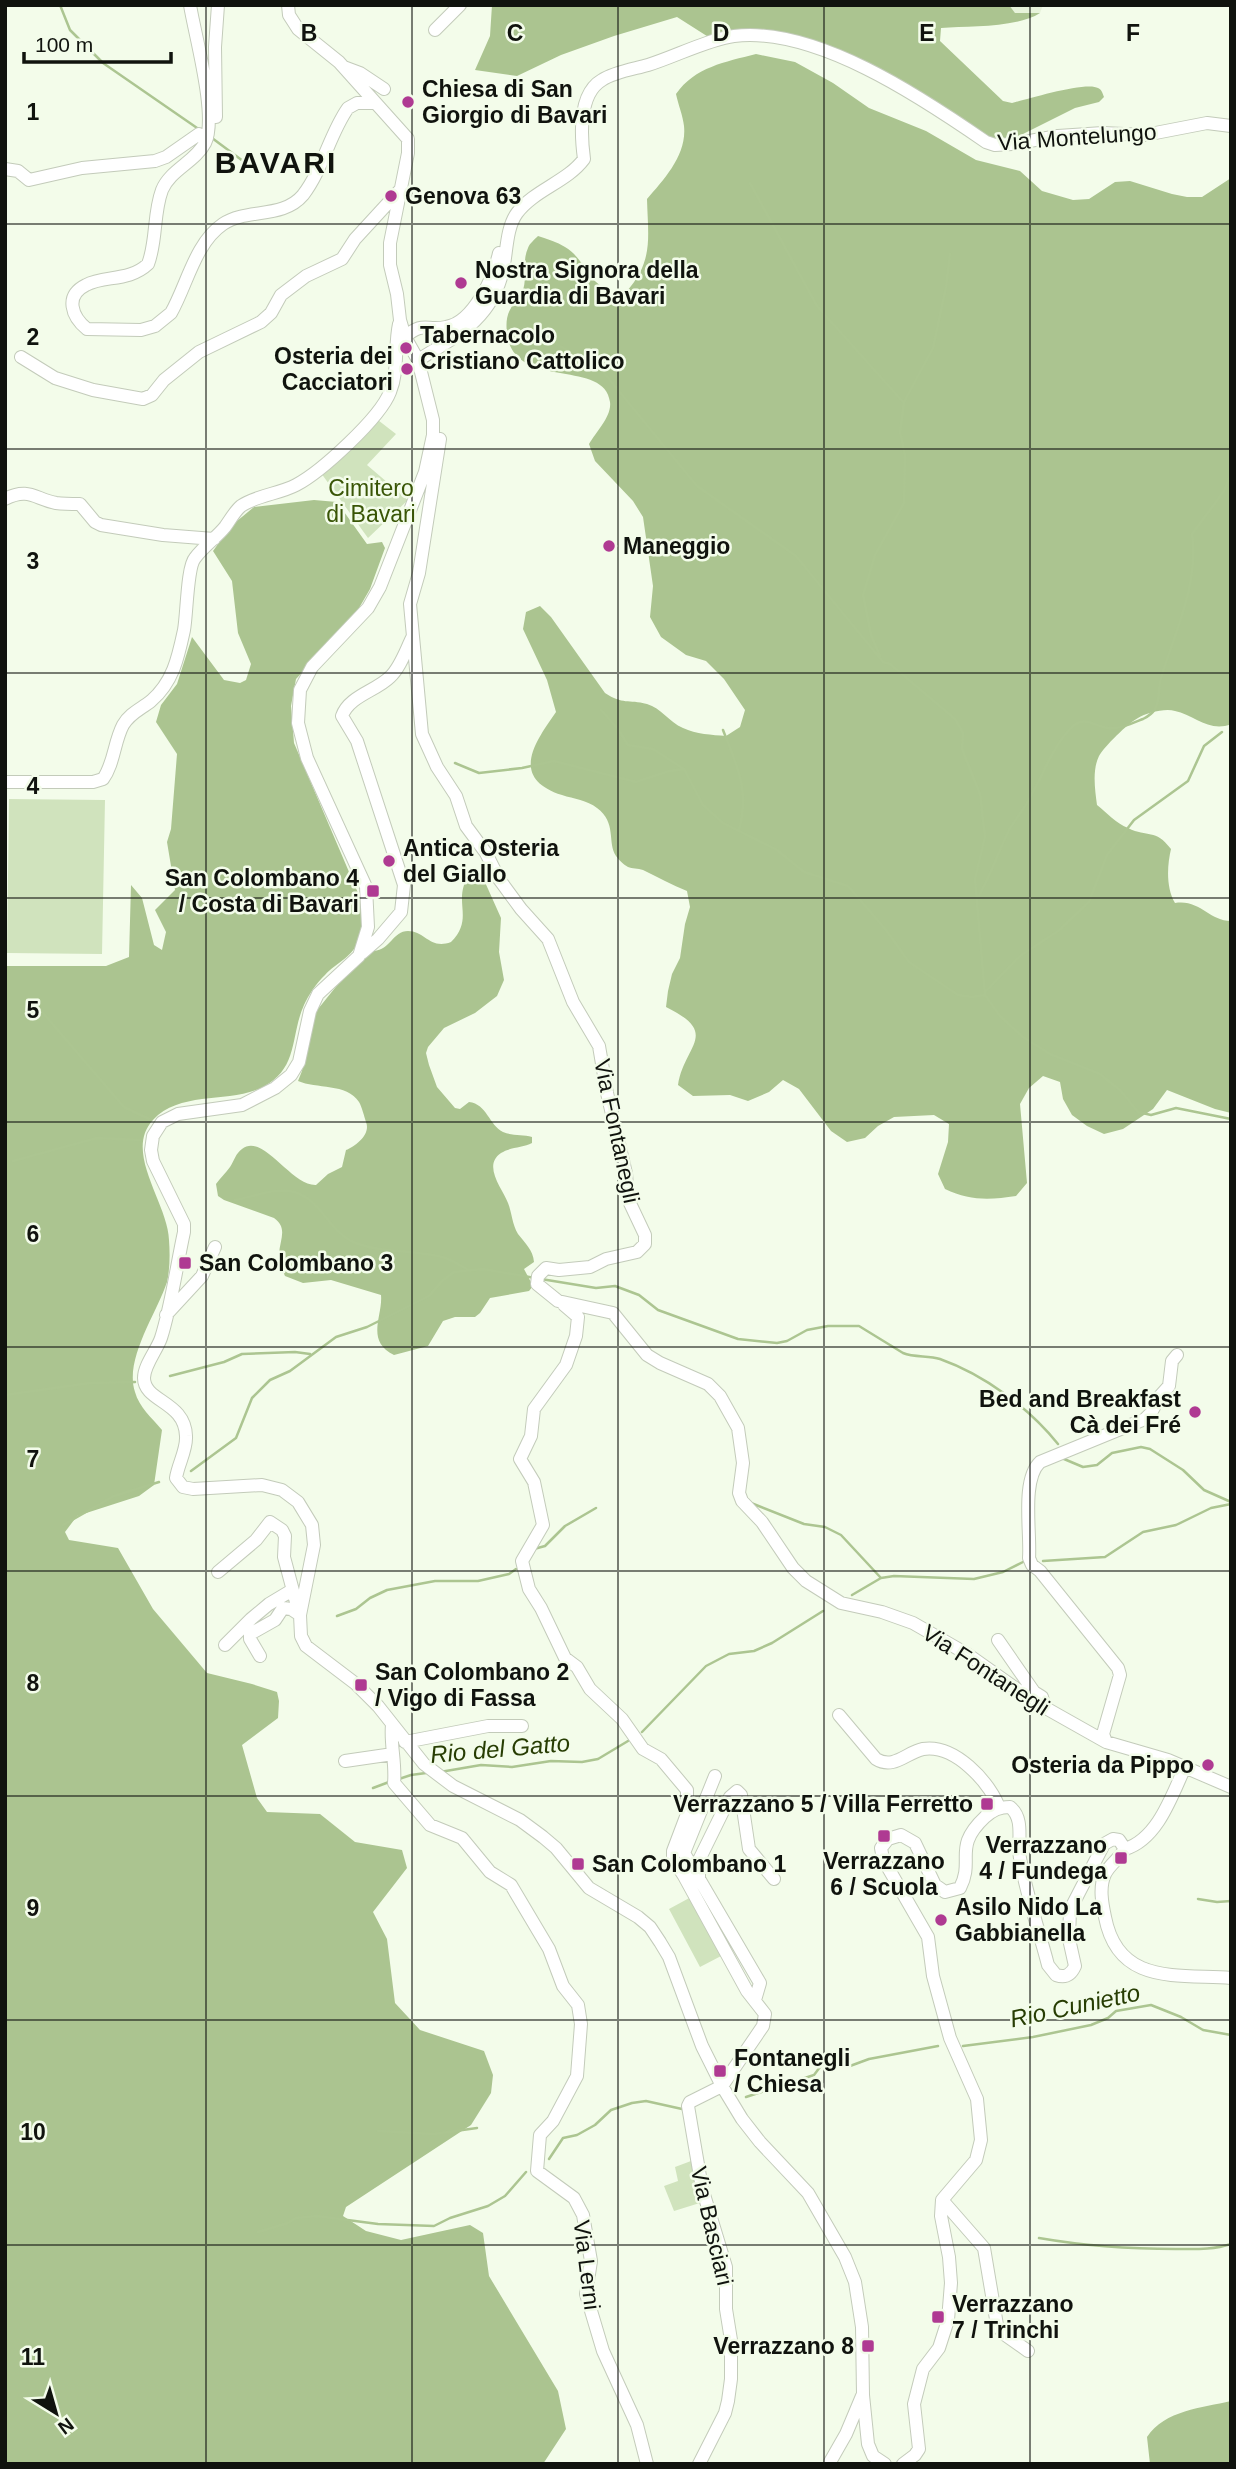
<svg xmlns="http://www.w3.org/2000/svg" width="1236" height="2469" font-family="Helvetica,sans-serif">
<rect width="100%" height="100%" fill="#f3fcea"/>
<path fill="#e7f3da" d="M1009,5H1043L1040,13L1021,14L1015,13Z"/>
<path fill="#d0e3bd" d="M374,417L396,434L367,465L408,500L368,538L321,473Z
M9,799L105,800L102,954L7,953Z
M693,1896L723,1955L700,1967L669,1909Z
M691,2161L703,2202L674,2211L664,2186L678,2181L675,2167Z"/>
<path fill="#abc490" d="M492,5H1009L1015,13H1040C1017,28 969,26 941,28L940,41L1003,101L1012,103C1027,99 1087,81 1098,88C1102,90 1102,92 1104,97L1099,102L1075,108L1013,139L996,141L898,79L836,48L794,35L772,31L710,38L677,17L614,36L561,55L517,76L475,70L490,36Z
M756,54L795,62L833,83L869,108L926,131L976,160L1020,171L1042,191L1073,200L1089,199L1115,182L1130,181L1172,194L1187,197H1202L1231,178V724C1210,733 1194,715 1175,711C1165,708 1146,713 1138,718C1128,723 1104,747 1099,756C1092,770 1095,790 1097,805C1107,813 1116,823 1128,828C1148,838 1155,828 1171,849C1167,866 1166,888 1175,903C1200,899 1209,921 1231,921V1113L1215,1109L1167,1090L1153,1109L1123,1129L1104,1134L1087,1126L1072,1115L1063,1099L1060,1082L1043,1076L1029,1088L1020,1104L1027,1183L1016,1196C990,1200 970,1201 945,1189L938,1174L948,1142L949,1124L934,1115L894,1117L878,1126L865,1138L847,1142L831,1131L799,1089L783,1080L769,1092L748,1101L730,1095L693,1096L678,1085C684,1045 721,1034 666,1007L668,991L672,974L680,958L685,924L690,907L687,891C672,885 658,877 643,870C638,868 632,869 628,867C624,865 619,860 616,856C607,842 617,823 597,808C587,800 574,799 562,795C509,778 535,742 556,712L547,680L523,629L526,612L540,606L551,617L605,693C623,705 628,699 647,704C661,708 669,722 683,728C696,734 712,735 726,736L740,727L745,710L724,679L706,661L686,655L661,637L650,617L653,586L643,517L633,501L595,461L589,444C596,432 612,416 610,402C605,358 514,391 507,334C506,325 506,316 511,308C513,303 518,300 521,295C529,280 521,263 528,248C529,244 535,239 538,236C547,239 557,242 565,247C590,262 585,290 625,293C654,262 648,238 647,199C664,179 687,155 684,126C683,116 678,104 676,94C695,67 725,62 756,54Z
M314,500L337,502L367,544L382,542L385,548L370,589L355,615L296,679L291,706L294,743L361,900C361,914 363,928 358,942C351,958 336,963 325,975C317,982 308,996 304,1005C290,1036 299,1068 263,1087C230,1104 181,1090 153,1120C123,1152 168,1203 169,1240C170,1253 170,1269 167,1282C157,1313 124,1359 135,1392C139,1407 152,1418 162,1430L154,1485L139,1496L77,1516L65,1532L69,1540L118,1548L153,1609L207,1673L252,1684L277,1692L279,1701L278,1718L242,1745L257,1798L267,1812L320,1814L355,1842L402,1850L407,1868L373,1912L387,1939L395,2003L420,2030L484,2051L493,2075L491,2093L471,2125L346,2207L343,2216L366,2231L401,2240L470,2225L483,2233L489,2276L558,2391L566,2429L543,2464H5V966H106L129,957L131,885L142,898L154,945L162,950L166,932L155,910L175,890L167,842L171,829L177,754L156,722L161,705L177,684L192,637L224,680L240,683L246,680L251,664L238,633L232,581L213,551L231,526L254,507Z
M474,870L480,871L501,918L499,952L504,980L497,996L475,1013L444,1028L428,1047L426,1053L429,1065L437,1087L455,1108L460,1109L469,1102C487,1104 489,1125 503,1132C512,1136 523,1134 532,1137V1143C523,1148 510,1147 501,1153C482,1166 503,1189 508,1203C512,1213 512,1224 518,1234C525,1243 533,1250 534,1262L524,1269L533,1286L529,1291L490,1298L480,1313L475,1317H455L443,1321L428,1346L394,1355C365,1341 383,1316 381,1295L331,1280L303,1283L285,1276C282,1269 278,1261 279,1254C280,1239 288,1228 274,1218L224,1200L218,1196L216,1184C220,1178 226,1173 230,1167C234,1161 236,1153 242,1149C263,1132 291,1186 316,1185L328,1174L342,1167L346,1150C356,1146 371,1134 366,1122C364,1116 362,1107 359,1102C347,1083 316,1089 298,1081L302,1071L309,1030L318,1009L343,978L374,951C390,950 393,931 408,931C425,931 430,950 451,942C472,921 457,906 464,885C466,880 471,875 474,870Z
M1231,2401V2464H1150L1147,2437C1165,2410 1202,2408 1231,2401Z"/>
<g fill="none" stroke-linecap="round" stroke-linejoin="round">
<path stroke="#acc591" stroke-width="2.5" d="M60,5L70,30L103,63L200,130
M212,138L251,167
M750,183L817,306L903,402
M527,328L600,368L697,486L796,556L883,662L890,664L955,719L963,733L962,749L980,794L985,837L975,879L985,995L1000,1016L1023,1037L1050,1054L1100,1074L1121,1091L1138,1112L1151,1115L1176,1108L1231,1119
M880,656L871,635L863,595L875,555L904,503L905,455L900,432L904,402L933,348L946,287L950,254
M601,710L618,729L628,745L653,749L684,769L703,805L723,823L777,850L804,872L848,886L886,930L909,962L958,995L972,997L985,995
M723,730C737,766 750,791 739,830
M455,763L479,773L522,768L554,761L636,782L669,771L684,769
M978,897C991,876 998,852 1009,830C1016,818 1026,807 1032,794C1044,772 1052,749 1069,730C1083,714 1092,725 1107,728C1118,730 1133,723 1143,719C1147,717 1152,714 1155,709C1160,701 1158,688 1161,678C1175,632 1199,584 1192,534L1224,491L1231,473
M985,992L1020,956L1058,931L1089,902L1107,855L1134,820L1188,781L1204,746L1222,732
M31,999L124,1107L149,1119
M13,1161L97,1138L140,1140
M235,1200C253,1197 277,1187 294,1192C320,1199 329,1230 351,1241C379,1254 413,1249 442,1257C451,1259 459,1265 467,1269
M541,1279L596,1288L615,1286L639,1295L658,1310L738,1339L777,1343L787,1341L807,1330L828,1326H859L903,1353C915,1358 928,1355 940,1359C985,1375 1029,1408 1058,1444
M170,1376L224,1362L242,1354L295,1352L310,1354
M5,1395L90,1383L135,1382
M1064,1459L1083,1467L1097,1465L1112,1453L1141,1447L1150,1449L1183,1470L1204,1490L1231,1502
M191,1471L236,1438L252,1398L270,1380L290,1371L336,1337L367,1327L429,1296L442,1281L454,1272L483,1269L535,1278
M751,1503L804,1524L825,1527L841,1535L881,1578
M63,1525L114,1496L159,1482
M534,1549L545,1546L565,1526L596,1508
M1043,1561L1105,1557L1143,1532L1176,1525L1211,1508L1231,1504
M852,1595L881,1578L894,1576L974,1579L1003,1572L1023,1562
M337,1616L356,1609L370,1598L387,1590L435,1581H478L509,1574L516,1569
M642,1732L706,1666L729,1654L754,1651L772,1643L823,1611
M440,1772L481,1765L512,1767L551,1761L582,1762L598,1759L628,1741
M399,1779L411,1775L426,1773
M373,1788L389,1782
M1198,1899L1217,1902L1231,1901
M963,2046L1033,2037L1091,2025L1108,2018L1116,2011L1151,2005L1181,2017L1203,2030L1231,2035
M746,2097L814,2075L826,2059L835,2057L850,2066L869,2059L938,2046
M378,2131L434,2134L477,2128
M549,2159L563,2138L577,2135L595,2125L611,2110L632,2103L646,2101L682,2109
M258,2232L288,2223L296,2218L317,2216L378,2224L434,2226L450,2218L488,2206L505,2196L526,2172
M1039,2238C1085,2246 1129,2249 1176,2249C1195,2249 1213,2250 1231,2244"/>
<defs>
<path id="minor" d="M190,5C195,36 218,117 205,143C195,162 170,170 162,190C153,214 157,241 148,264C129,282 104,275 86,285C64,296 72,317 87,329L141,330L155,326L171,313C187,285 195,243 223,224C247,208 283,219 303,195C323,169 330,133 348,108L357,103H375
M288,5L289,15L298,29L339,62L408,139V153L390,243V265L397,294L400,320L405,337L418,360L433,420V435L425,472L380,587L368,608L312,667L300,690L298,723L307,758L366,887L368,927L359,956L318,994L310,1011L299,1062L291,1075L275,1088L242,1105L178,1114L162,1122L153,1136L151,1150L153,1161L184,1224V1232C177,1264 171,1307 161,1338C157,1350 144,1365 144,1378C144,1402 185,1401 186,1436C187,1450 178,1464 176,1478L183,1487L193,1489L262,1485L282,1490L298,1502L312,1525L314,1545L300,1615L301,1636L306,1646L356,1684L378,1706L424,1764L453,1786L520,1820L543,1837L556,1848L589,1888L638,1917L650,1927L660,1942L669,1957L702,2046L722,2086L742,2119L760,2142L808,2193L845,2257L855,2282L862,2327L863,2395L868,2444L873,2456L885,2464
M435,30L460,5
M344,67L360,73L384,89
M216,117L215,47L218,5
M5,169L18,171L29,180L82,168L155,161L166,157L199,134L207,138
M405,337C423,321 426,331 446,327C473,323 494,277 499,253
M21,357L55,378L93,390L143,399L152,395L164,380L199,352L261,322L271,313L281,295L306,276L342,259L355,239L400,190
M418,360C457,336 492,319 503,270C507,252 506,228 517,213C534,190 567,182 584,159C581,137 578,94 602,80C614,72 634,69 648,65C674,57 709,39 734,36C815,26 921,97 986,142L995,145L1012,144L1058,136L1103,133L1145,135L1207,123L1231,126
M440,439L419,573L410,604L422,734L437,767L456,796L466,826L486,853L499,879L521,909L548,939L573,1002L599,1046L607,1093L626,1173L628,1199L645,1235V1244L637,1252L606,1259L590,1267L559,1270L546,1268L538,1276L537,1284L558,1301L613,1313L647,1355L660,1363L708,1384L720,1396L738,1428L743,1463L739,1493L742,1501L762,1522L793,1568L806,1581L841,1603L882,1612L913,1623L967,1654L1035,1702L1106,1742L1168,1760L1231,1787
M5,499C29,487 35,499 56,503C64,504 73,504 80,504L95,522L101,525L163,535L214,539
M5,782H93L103,779C114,764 114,742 123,725C130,713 141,709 151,701C173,682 178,658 184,630C187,614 187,567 195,558C204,546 216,538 225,527C230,520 235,511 241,506C257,495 279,494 296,485C321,472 380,418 390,392C399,370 394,347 399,324
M362,953L378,939L401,912L404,885L357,741L342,716C349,696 376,691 390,677C400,668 406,650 412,638
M564,1305L578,1317L576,1336L566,1365L534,1409L531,1436L520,1459L534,1482L543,1525L522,1561L529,1589L541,1608L565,1658L577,1667L590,1689L622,1719L643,1749L661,1759L687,1790V1814L673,1851V1859L684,1876L747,1991L765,2014L763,2026L722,2086L690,2102L688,2106L702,2188L726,2267V2309L731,2340V2379L728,2401L725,2413L699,2464
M166,1315L202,1276L215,1247
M218,1572L256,1540L270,1522L282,1530L285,1536L284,1557L296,1602L300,1608
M998,1640L1034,1692L1042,1697L1043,1701
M225,1645L251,1619L269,1604L289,1592L294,1596
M260,1656L250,1639V1634L275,1620L283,1608L291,1609L300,1615
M839,1715L876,1759C894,1770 907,1752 923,1749C955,1744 988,1781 999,1807
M392,1725C390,1744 396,1763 394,1783L430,1825L462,1838L490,1872L511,1885L549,1949L563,1986L578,2005L581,2024L577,2076L553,2121L540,2135L537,2171L574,2198L583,2215L591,2261L586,2294L603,2351L637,2425L647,2464
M405,1742L488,1726H522
M1106,1742L1103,1734L1120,1675L1118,1668L1040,1571L1032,1565L1029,1558C1031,1533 1021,1480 1040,1462L1145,1419L1151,1413L1160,1396L1169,1386L1172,1361L1177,1355
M345,1761L393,1754
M715,1776L684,1853L760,1983L755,2000
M1125,1849C1158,1839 1172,1795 1185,1767
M699,1879V1860L730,1797L737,1791L741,1795L749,1849L774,1879
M942,2200L984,2248L997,2325L1004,2334L1028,2351
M830,2462L846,2434L862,2396
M903,2464L915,2455L919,2449L914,2404L923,2369L939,2348L948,2320L951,2283L949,2257L941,2216L942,2200L976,2160L981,2140L977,2099L950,2038L933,1976L928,1937L883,1859L881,1848L888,1839L901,1835L915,1843L935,1885L945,1892L960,1888C975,1859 952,1848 985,1817C993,1810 999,1807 1010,1807C1025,1819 1017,1841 1020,1858C1026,1894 1039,1930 1048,1965L1056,1975C1065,1978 1071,1975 1075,1966L1069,1939L1070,1910L1104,1844L1113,1839L1119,1840L1125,1849C1120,1858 1110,1864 1105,1874C1099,1887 1102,1903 1105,1917C1118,1985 1176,1974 1231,1978"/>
</defs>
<use href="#minor" stroke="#c3cbba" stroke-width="14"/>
<use href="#minor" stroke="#fff" stroke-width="12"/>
</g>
<path fill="none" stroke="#10130e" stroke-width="2" stroke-opacity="0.55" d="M206,5V2464M412,5V2464M618,5V2464M824,5V2464M1030,5V2464M5,224H1231M5,449H1231M5,673H1231M5,898H1231M5,1122H1231M5,1347H1231M5,1571H1231M5,1796H1231M5,2020H1231M5,2245H1231"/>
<g fill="#af3a92" stroke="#f3fcea" stroke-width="2.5">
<circle cx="408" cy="102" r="7"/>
<circle cx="391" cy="196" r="7"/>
<circle cx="461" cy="283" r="7"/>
<circle cx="406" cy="348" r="7"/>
<circle cx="407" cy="369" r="7"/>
<circle cx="609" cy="546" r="7"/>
<circle cx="389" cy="861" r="7"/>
<rect x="366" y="884" width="14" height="14" rx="3.5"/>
<rect x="178" y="1256" width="14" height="14" rx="3.5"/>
<circle cx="1195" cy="1412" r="7"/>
<rect x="354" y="1678" width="14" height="14" rx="3.5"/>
<circle cx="1208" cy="1765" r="7"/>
<rect x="980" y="1797" width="14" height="14" rx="3.5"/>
<rect x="877" y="1829" width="14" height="14" rx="3.5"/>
<rect x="1114" y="1851" width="14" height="14" rx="3.5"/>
<rect x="571" y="1857" width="14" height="14" rx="3.5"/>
<circle cx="941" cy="1920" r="7"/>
<rect x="713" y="2064" width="14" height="14" rx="3.5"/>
<rect x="931" y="2310" width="14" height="14" rx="3.5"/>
<rect x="861" y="2339" width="14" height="14" rx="3.5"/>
</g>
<g text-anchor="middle" stroke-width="5" stroke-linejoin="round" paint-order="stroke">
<g font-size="23" font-weight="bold" fill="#10130e" stroke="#f3fcea" text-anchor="start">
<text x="422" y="97">Chiesa di San<tspan x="422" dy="26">Giorgio di Bavari</tspan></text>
<text x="405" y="204">Genova 63</text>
<text x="475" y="278">Nostra Signora della<tspan x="475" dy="26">Guardia di Bavari</tspan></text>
<text x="420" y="343">Tabernacolo<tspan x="420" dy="26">Cristiano Cattolico</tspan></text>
<text x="393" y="364" text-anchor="end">Osteria dei<tspan x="393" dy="26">Cacciatori</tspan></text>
<text x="623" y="554">Maneggio</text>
<text x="403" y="856">Antica Osteria<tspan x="403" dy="26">del Giallo</tspan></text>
<text x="359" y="886" text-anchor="end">San Colombano 4<tspan x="359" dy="26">/ Costa di Bavari</tspan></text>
<text x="199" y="1271">San Colombano 3</text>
<text x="1181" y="1407" text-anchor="end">Bed and Breakfast<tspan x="1181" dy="26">Cà dei Fré</tspan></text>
<text x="375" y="1680">San Colombano 2<tspan x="375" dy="26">/ Vigo di Fassa</tspan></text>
<text x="1194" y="1773" text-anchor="end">Osteria da Pippo</text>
<text x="973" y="1812" text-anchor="end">Verrazzano 5 / Villa Ferretto</text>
<text x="1107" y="1853" text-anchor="end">Verrazzano<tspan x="1107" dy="26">4 / Fundega</tspan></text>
<text x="884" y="1869" text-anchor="middle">Verrazzano<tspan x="884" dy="26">6 / Scuola</tspan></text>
<text x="592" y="1872">San Colombano 1</text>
<text x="955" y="1915">Asilo Nido La<tspan x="955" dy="26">Gabbianella</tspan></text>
<text x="734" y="2066">Fontanegli<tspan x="734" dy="26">/ Chiesa</tspan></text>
<text x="952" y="2312">Verrazzano<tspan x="952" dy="26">7 / Trinchi</tspan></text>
<text x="854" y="2354" text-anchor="end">Verrazzano 8</text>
</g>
<g font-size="23" fill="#10130e" stroke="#f3fcea">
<text transform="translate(1077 137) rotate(-4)" y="8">Via Montelungo</text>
<text transform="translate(617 1131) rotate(78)" y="8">Via Fontanegli</text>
<text transform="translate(986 1670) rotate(33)" y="8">Via Fontanegli</text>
<text transform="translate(712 2226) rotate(77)" y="8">Via Basciari</text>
<text transform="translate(587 2265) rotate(83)" y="8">Via Lerni</text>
</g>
<g font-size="23" fill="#395506" stroke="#f3fcea">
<text x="371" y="496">Cimitero<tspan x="371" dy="26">di Bavari</tspan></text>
</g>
<g font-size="24" font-style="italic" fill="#273d03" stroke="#f3fcea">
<text transform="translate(500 1749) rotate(-5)" y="8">Rio del Gatto</text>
<text transform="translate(1075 2006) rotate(-12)" y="8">Rio Cunietto</text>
</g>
<g font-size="30" font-weight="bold" letter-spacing="2" fill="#10130e" stroke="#f3fcea">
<text x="276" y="173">BAVARI</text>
</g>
</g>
<g font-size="23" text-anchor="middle" font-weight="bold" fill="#10130e" stroke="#f3fcea" stroke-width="5" stroke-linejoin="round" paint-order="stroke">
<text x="309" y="41">B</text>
<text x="515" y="41">C</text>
<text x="721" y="41">D</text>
<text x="927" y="41">E</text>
<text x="1133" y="41">F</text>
<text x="33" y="120">1</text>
<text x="33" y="345">2</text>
<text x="33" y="569">3</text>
<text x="33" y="794">4</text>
<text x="33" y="1018">5</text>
<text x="33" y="1242">6</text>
<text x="33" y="1467">7</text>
<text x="33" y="1691">8</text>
<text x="33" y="1916">9</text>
<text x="33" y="2140">10</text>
<text x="33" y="2365">11</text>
</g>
<rect width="1236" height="2469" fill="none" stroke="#10130e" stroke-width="14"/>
<g transform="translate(56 2413) rotate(143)" stroke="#f3fcea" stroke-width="5" paint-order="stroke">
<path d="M0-5L12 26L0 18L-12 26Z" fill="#10130e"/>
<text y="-10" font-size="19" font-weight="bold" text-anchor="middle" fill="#10130e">N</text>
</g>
<path d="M24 52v10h147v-10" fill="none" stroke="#10130e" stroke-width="3.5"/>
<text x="35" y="52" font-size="21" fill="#10130e" stroke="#f3fcea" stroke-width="5" paint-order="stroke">100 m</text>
</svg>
